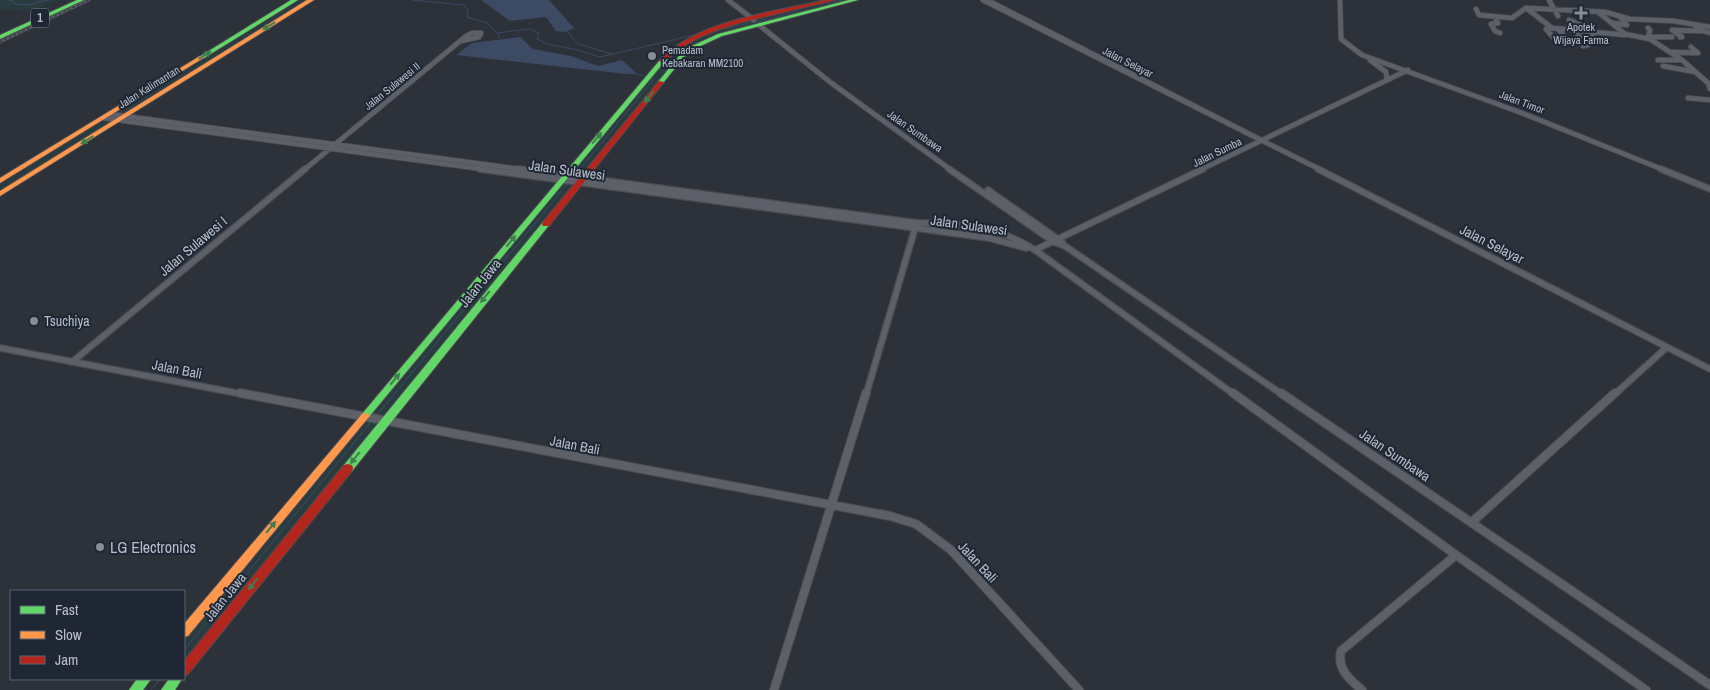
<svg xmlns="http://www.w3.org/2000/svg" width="1710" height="690" font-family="'Archivo Narrow',sans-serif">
<rect width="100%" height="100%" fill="#2d3139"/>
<path fill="#2a3b3f" d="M0,0H57L31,11L0,9Z
M295,0H311L125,116L109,114Z
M832,0H855L730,32L687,51L582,178L565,175L668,54C713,22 779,13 832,0Z
M103,118L119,120L0,194V182Z
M561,180L578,183L184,670V632Z"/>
<path fill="#3c4a63" d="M481,0H549L574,28L565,32L556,31L546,17L510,21Z
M520,37L533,49L571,56L598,66L622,60L637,74H626L456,55L472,43Z"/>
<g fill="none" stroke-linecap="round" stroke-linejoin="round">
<path stroke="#3c4a63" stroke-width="1" d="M8,0L13,1L14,4L27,5L48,0
M412,0L464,5L468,11L467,17L487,23L497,33L529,29L539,33L537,39L547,44L578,50L600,57L703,33
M723,29L816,8L842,0
M567,31L578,44L612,54
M497,33L500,38
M637,74L645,76
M576,174L653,80L652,78
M377,415L568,183
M184,650L371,422
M151,690L160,679"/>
<defs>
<path id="street-far2" d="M728,0L754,20
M983,0L1263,141L987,0
M1340,0L1341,39L1362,55L1522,113L1664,170
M1549,0L1558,16
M1526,8L1552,28L1625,35
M1476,9L1479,15L1512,18L1526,8L1605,12L1630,19L1674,21L1710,27
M1598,12L1625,34L1650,39L1682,60L1708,83L1710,89
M1495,17L1498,23L1491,24L1495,31L1500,33
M1569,20L1584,26L1593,37
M1613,23L1627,25L1621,18
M759,25L830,82L951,170
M1552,28L1546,29L1553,37
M1648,28L1650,30L1648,38
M1558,29L1566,38
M1573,30L1588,45L1583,46
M1700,30L1710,33
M1649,37H1672
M1680,37H1682L1672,30L1699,31L1695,26
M1671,52L1698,53L1691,47
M1370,60L1386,72L1387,80
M1658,60H1681
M1663,66L1696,72
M1688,98L1710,100
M109,114L527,170
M103,118L490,170
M1263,141L1321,170
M304,170L465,37L472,33H481L479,37L461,41
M1200,170L1408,70"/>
<path id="street-far1" d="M480,169L989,238L1026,248
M518,169L917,223C965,224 993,224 1035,250L1235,395
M949,169L1054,242L1065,246L1283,395
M1318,169L1710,369
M1661,169L1710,189
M988,190L1062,242
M1035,250L1203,169
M0,348L247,395
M72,362L305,169
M866,395L916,225
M1614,395L1667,347"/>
<path id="street" d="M240,393L890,516L916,524L951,550L1079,690
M1233,393L1456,555L1341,651C1337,669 1349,679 1362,690
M1281,393L1710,685
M1472,522L1615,393
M1456,555L1646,690
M774,690L866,393"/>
<path id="fast" d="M77,0H84L0,39V35Z
M291,0H298L204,58L199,57Z
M849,0H858L722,36L696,48L684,57L663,83L658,82L680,55L692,46L718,34Z
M660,60L665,61L368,418H362L360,416L362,414Z
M543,222H546L550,224L352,471L348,472L344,471L343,468L344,465Z
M137,679H151L143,690H129Z
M169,679H182L175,690H161Z"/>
<path id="slow" d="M307,0H314L0,196V191Z
M200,56L205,57L0,183V178Z
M365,413L368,414L370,416L368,418L188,636L184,637V624L362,414Z"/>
<path id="jam" d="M825,0H835L743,22L720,29L698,38L679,49L664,62L659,61C698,19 772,13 825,0Z
M659,81L664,82L549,226H543L542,224L543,222Z
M348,464L352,465L353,468L352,471L188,674L184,676V661L344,465Z"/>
</defs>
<use href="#street-far2" stroke="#484c52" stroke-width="6"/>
<use href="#street-far1" stroke="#484c52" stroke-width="8"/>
<use href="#street" stroke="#484c52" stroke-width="10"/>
<use href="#fast" stroke="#484c52" stroke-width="2"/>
<use href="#slow" stroke="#484c52" stroke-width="2"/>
<use href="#jam" stroke="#484c52" stroke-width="2"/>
<use href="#street-far2" stroke="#5d6068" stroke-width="4.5"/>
<use href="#street-far1" stroke="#5d6068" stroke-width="5.5"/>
<use href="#street" stroke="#5d6068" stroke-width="8"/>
<use href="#fast" fill="#63d668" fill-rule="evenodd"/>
<use href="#slow" fill="#ff974d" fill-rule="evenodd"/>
<use href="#jam" fill="#b3261e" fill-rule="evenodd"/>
<defs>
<path id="rail" d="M0,42L89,0"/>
</defs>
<use href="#rail" stroke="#5b5f65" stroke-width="2.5"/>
<use href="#rail" stroke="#1f2735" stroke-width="1" stroke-dasharray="2.5" stroke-linecap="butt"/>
</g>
<defs><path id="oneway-solid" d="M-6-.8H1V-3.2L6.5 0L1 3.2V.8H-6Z" transform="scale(1.25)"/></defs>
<g fill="#417e4e">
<use href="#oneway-solid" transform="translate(269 26) rotate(148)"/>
<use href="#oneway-solid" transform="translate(205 55) rotate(-32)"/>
<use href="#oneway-solid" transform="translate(649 97) rotate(129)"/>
<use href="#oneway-solid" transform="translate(597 138) rotate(-49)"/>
<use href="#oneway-solid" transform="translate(87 140) rotate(148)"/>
<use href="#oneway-solid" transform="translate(511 241) rotate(-50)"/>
<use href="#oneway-solid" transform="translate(485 297) rotate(129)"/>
<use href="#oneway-solid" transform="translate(395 379) rotate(-50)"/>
<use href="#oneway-solid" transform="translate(355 458) rotate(129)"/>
<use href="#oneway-solid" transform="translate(271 527) rotate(-50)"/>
<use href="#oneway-solid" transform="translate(253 584) rotate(129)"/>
</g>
<g fill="#878d97" stroke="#1f2735" stroke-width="2">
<path d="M1578.5 5.5h5v5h5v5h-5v5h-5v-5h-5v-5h5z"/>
<circle cx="652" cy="56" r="5"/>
<circle cx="34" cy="321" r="5"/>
<circle cx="100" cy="547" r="5"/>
</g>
<g text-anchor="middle" stroke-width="4" stroke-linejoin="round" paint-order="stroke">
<g font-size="11" fill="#b7beca" stroke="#1f2735">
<text x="1581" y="31">Apotek<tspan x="1581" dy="13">Wijaya Farma</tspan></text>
<text x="662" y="54" text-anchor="start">Pemadam<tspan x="662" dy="13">Kebakaran MM2100</tspan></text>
</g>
<g font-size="11" fill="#b7beca" stroke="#1f2735">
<text transform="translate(1128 62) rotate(27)" y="4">Jalan Selayar</text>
<text transform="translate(392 86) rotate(-39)" y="4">Jalan Sulawesi II</text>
<text transform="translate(149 87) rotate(-32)" y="4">Jalan Kalimantan</text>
<text transform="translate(1522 102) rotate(21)" y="4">Jalan Timor</text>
<text transform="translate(915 131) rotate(35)" y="4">Jalan Sumbawa</text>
<text transform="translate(1217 152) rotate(-26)" y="4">Jalan Sumba</text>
</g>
<rect fill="#1f2735" stroke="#89919d" stroke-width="1" x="31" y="8.5" width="18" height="19" rx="4"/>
<g font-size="12" font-weight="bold" fill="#b7beca">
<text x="40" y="22">1</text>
</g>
<g font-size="14" fill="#b7beca" stroke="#1f2735">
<text transform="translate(567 170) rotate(8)" y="5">Jalan Sulawesi</text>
<text transform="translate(969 225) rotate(8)" y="5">Jalan Sulawesi</text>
<text transform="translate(1492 244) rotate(27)" y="5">Jalan Selayar</text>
<text transform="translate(193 246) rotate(-40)" y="5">Jalan Sulawesi I</text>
<text transform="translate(480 283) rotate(-51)" y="5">Jalan Jawa</text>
<text transform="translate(177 369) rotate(11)" y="5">Jalan Bali</text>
<text transform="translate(575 445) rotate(11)" y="5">Jalan Bali</text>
<text transform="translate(1395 455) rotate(34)" y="5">Jalan Sumbawa</text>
<text transform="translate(978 562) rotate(47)" y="5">Jalan Bali</text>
<text transform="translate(225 597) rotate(-51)" y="5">Jalan Jawa</text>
</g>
<g font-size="14" fill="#b7beca" stroke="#1f2735" text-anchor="start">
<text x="44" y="326">Tsuchiya</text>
</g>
<g font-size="16" fill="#b7beca" stroke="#1f2735" text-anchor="start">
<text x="110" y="553">LG Electronics</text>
</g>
</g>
<rect x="10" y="590" width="175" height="90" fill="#1f2735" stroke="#5c6371"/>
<rect x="20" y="606" width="25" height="8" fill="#63d668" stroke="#5c6371"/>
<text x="55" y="615" font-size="15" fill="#b7beca">Fast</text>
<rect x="20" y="631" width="25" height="8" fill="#ff974d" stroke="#5c6371"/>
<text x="55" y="640" font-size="15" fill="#b7beca">Slow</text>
<rect x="20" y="656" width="25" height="8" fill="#b3261e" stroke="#5c6371"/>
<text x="55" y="665" font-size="15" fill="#b7beca">Jam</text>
</svg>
